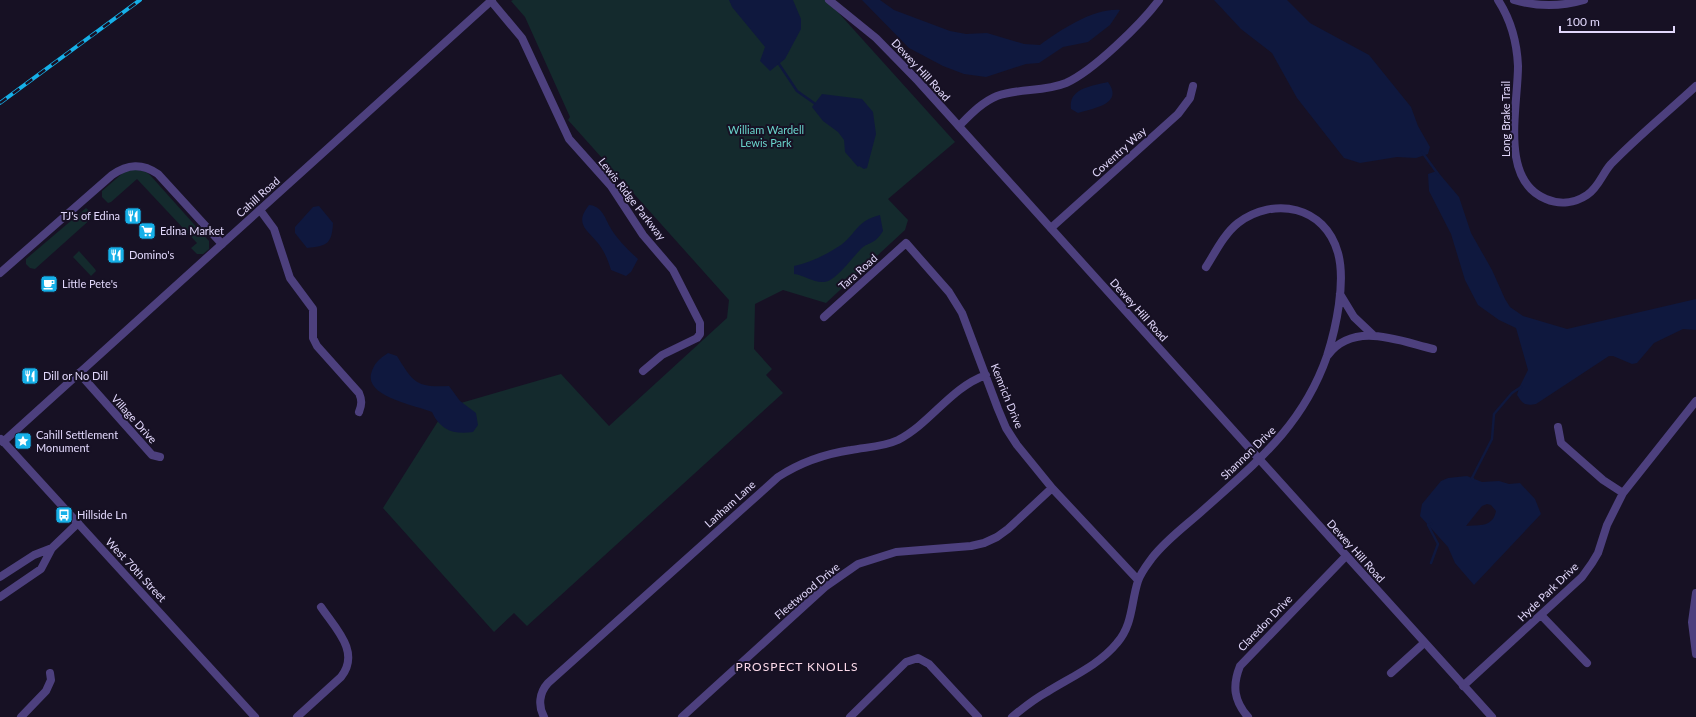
<svg xmlns="http://www.w3.org/2000/svg" width="1696" height="717" font-family="Lato,sans-serif">
<rect width="100%" height="100%" fill="#171124"/>
<path fill="#142a2d" d="M513,0H827L955,142L888,199L908,220L905,230L826,303L783,290L755,304L754,349L772,369L766,375L783,393L527,626L514,613L494,632L383,508L447,407L561,374L609,426L727,318L729,300L568,120L570,117L525,17L511,1Z
M134,169L146,172L150,175L209,241V249L203,254H197L191,248L197,243L137,179L111,202L108,203L102,197V191L124,172Z
M86,208L93,214V217L35,269L30,268L26,264V259Z
M79,251L95,269L96,271L91,276L73,257Z"/>
<path fill="#0f183e" fill-rule="evenodd" d="M729,0H793L801,19V29L785,59L770,71L760,61L765,47L732,7Z
M862,0H880L894,10L950,31L966,34L987,33L1024,44L1040,45C1061,30 1093,8 1120,10L1110,25L1088,42L1063,47L1039,63L1026,64L986,77L964,74L943,66L909,48Z
M1214,0H1287L1310,23L1369,55L1411,107L1418,126L1430,147L1428,154L1416,158L1397,157L1360,163L1344,158L1297,98L1272,53L1241,29Z
M1108,82C1124,104 1094,108 1078,113L1071,109C1068,88 1092,86 1108,82Z
M822,94L862,99L873,112L876,134L867,168L864,169L859,166L858,167L845,152L844,140L838,132L823,121L812,107Z
M1437,171L1459,197L1471,233L1492,270L1505,299L1510,307L1523,316L1567,329L1696,299V330L1683,329L1654,343L1637,363L1632,364L1613,356H1609L1536,404C1525,406 1523,404 1517,395L1519,388L1528,370L1516,328L1499,320L1478,305L1465,280L1451,234L1429,191L1428,174Z
M589,205C602,206 605,218 610,227C616,238 629,251 638,259L631,272L626,276L611,270C608,260 604,250 597,242C585,228 575,223 589,205Z
M319,206L333,223C332,244 327,246 307,248L295,233V227L313,207Z
M880,215L883,231C874,246 868,241 860,250C852,258 835,282 824,282C814,283 804,275 794,274V266C810,263 827,254 841,245C857,233 856,221 880,215Z
M388,353L397,356C413,382 416,388 449,386L460,401L476,413L478,425L473,432C454,435 440,430 432,412C415,405 366,397 371,374C374,363 379,359 388,353Z
M1467,476L1482,482L1499,481L1509,484L1520,483L1535,499L1541,514L1474,585L1455,563L1448,547L1420,516L1422,504L1441,481L1448,478ZM1487,504L1491,505L1496,511C1493,527 1480,525 1466,526L1482,506Z"/>
<g fill="none" stroke-linecap="round" stroke-linejoin="round">
<path stroke="#0f183e" stroke-width="2.5" d="M779,64L797,91L814,103
M1422,152L1438,174
M1473,479L1472,478L1492,439L1494,414L1512,393L1521,387
M1431,524L1428,525L1438,544L1431,563"/>
<path stroke="#4d407e" stroke-width="8" d="M1498,0C1511,20 1517,43 1518,66C1518,107 1499,180 1546,199C1560,205 1575,203 1587,195C1599,187 1602,174 1611,164C1638,136 1668,112 1696,86
M1514,0C1538,7 1560,7 1584,0
M491,1L522,38L569,139L611,186L643,235L673,270L700,323V334L697,338L662,355L643,371
M959,126C970,115 982,102 997,96C1019,88 1044,92 1066,83C1093,71 1141,24 1159,0
M260,210L274,229L290,278L313,309V338L317,346L359,393C362,400 362,404 359,412
M1051,228L1178,114L1190,98L1193,86
M0,273L112,175C128,164 142,163 158,174L222,244
M1340,294L1354,317L1373,335
M824,317L906,243L949,292L962,313L998,409L1006,428L1017,445L1052,488L1138,580
M1328,355C1354,321 1399,341 1433,349
M79,373L152,455L160,457
M1558,427L1561,443L1603,480L1623,493
M0,577L34,555L52,548
M0,597L41,569L52,548L78,523
M1541,615L1587,663
M1391,673L1424,643
M1463,686L1582,577L1592,563L1598,553L1607,525L1623,493L1696,401
M21,717L46,691L51,680L50,673
M297,717L341,677C361,652 335,628 321,607
M544,717C538,706 539,693 548,683L778,477C801,462 824,454 851,450C867,447 883,447 898,440C931,423 950,388 986,375
M682,717L825,587L858,564L896,552L971,546L984,543L997,537L1008,529L1052,488
M850,717L906,662L918,658L929,664L978,717
M1012,717C1023,708 1034,699 1047,692C1071,677 1099,665 1117,643C1133,625 1131,602 1138,581C1141,572 1147,565 1152,558C1166,540 1184,527 1201,512C1254,464 1302,428 1327,356C1336,328 1346,282 1338,253C1325,206 1274,196 1238,223C1224,234 1215,253 1206,267
M1248,717C1234,701 1232,686 1240,666L1346,556"/>
<path stroke="#4d407e" stroke-width="8" d="M829,0L876,38L918,81L1492,717
M1,439L255,717
M3,442L492,0
M1696,593L1692,622L1696,654"/>
<defs>
<path id="rail" d="M0,103L140,0"/>
</defs>
<use href="#rail" stroke="#16b0e8" stroke-width="4"/>
<use href="#rail" stroke="#171124" stroke-width="2.5" stroke-dasharray="8" stroke-linecap="butt"/>
</g>
<defs>
<symbol id="restaurant-square" viewBox="-11 -11 22 22"><rect x="-9" y="-9" width="18" height="18" rx="4" fill="#16b0e8" stroke="#171124"/><path d="M-5-6h1v4h1v-4h1v4h1v-4h1v5L-1.5 .5V6h-2V.5L-5-1ZM5-6V6H3V1.5H1.5Q1.5-4 5-6Z" fill="#fff"/></symbol>
<symbol id="supermarket-square" viewBox="-11 -11 22 22"><rect x="-9" y="-9" width="18" height="18" rx="4" fill="#16b0e8" stroke="#171124"/><path d="M-6-5.5h2.5l.6 2H6L4.5 2H-2.5L-4.4-4H-6ZM-1.5 3.2a1.3 1.3 0 1 0 .1 0ZM3 3.2a1.3 1.3 0 1 0 .1 0Z" fill="#fff"/></symbol>
<symbol id="cafe-square" viewBox="-11 -11 22 22"><rect x="-9" y="-9" width="18" height="18" rx="4" fill="#16b0e8" stroke="#171124"/><path d="M-5.5-4.5H6V0H3Q3 3.5 0 3.5H-2.5Q-5.5 3.5-5.5 0ZM3-3.2v2h1.7v-2ZM-6 4.5H4V6H-6Z" fill="#fff"/></symbol>
<symbol id="sight-square" viewBox="-11 -11 22 22"><rect x="-9" y="-9" width="18" height="18" rx="4" fill="#16b0e8" stroke="#171124"/><path d="M0-6L1.8-2.2L6-1.7L2.9 1.2L3.7 5.4L0 3.3L-3.7 5.4L-2.9 1.2L-6-1.7L-1.8-2.2Z" fill="#fff"/></symbol>
<symbol id="bus-square" viewBox="-11 -11 22 22"><rect x="-9" y="-9" width="18" height="18" rx="4" fill="#16b0e8" stroke="#171124"/><path d="M-5-6H5V4H4V6H2V4H-2V6H-4V4H-5ZM-3.5-4V0h7V-4ZM-3.5 1.2v1.5H-2V1.2ZM2 1.2v1.5H3.5V1.2Z" fill="#fff"/></symbol>
</defs>
<g fill-rule="evenodd">
<use href="#restaurant-square" x="123" y="206" width="20" height="20"/>
<use href="#supermarket-square" x="137" y="221" width="20" height="20"/>
<use href="#restaurant-square" x="106" y="245" width="20" height="20"/>
<use href="#cafe-square" x="39" y="274" width="20" height="20"/>
<use href="#restaurant-square" x="20" y="366" width="20" height="20"/>
<use href="#sight-square" x="13" y="431" width="20" height="20"/>
<use href="#bus-square" x="54" y="505" width="20" height="20"/>
</g>
<g text-anchor="middle" stroke-width="4" stroke-linejoin="round" paint-order="stroke">
<g font-size="11" fill="#e1d7fb" stroke="#171124">
<text transform="translate(921 70) rotate(47)" y="4">Dewey Hill Road</text>
<text transform="translate(1506 119) rotate(-90)" y="4">Long Brake Trail</text>
<text transform="translate(1119 152) rotate(-42)" y="4">Coventry Way</text>
<text transform="translate(258 197) rotate(-42)" y="4">Cahill Road</text>
<text transform="translate(632 199) rotate(52)" y="4">Lewis Ridge Parkway</text>
<text transform="translate(858 272) rotate(-42)" y="4">Tara Road</text>
<text transform="translate(1139 310) rotate(48)" y="4">Dewey Hill Road</text>
<text transform="translate(1007 396) rotate(68)" y="4">Kemrich Drive</text>
<text transform="translate(134 419) rotate(48)" y="4">Village Drive</text>
<text transform="translate(1248 453) rotate(-44)" y="4">Shannon Drive</text>
<text transform="translate(730 504) rotate(-42)" y="4">Lanham Lane</text>
<text transform="translate(1356 551) rotate(48)" y="4">Dewey Hill Road</text>
<text transform="translate(136 570) rotate(47)" y="4">West 70th Street</text>
<text transform="translate(807 591) rotate(-40)" y="4">Fleetwood Drive</text>
<text transform="translate(1548 592) rotate(-44)" y="4">Hyde Park Drive</text>
<text transform="translate(1265 623) rotate(-46)" y="4">Claredon Drive</text>
</g>
<g font-size="11" fill="#6ad4cc" stroke="#171124">
<text x="766" y="134">William Wardell<tspan x="766" dy="13">Lewis Park</tspan></text>
</g>
<g font-size="11" fill="#e1d7fb" stroke="#171124" text-anchor="start">
<text x="120" y="220" text-anchor="end">TJ's of Edina</text>
<text x="160" y="235">Edina Market</text>
<text x="129" y="259">Domino's</text>
<text x="62" y="288">Little Pete's</text>
<text x="43" y="380">Dill or No Dill</text>
<text x="36" y="439">Cahill Settlement<tspan x="36" dy="13">Monument</tspan></text>
<text x="77" y="519">Hillside Ln</text>
</g>
<g font-size="12" letter-spacing="1" fill="#fbd9e9" stroke="#171124">
<text x="797" y="671">PROSPECT KNOLLS</text>
</g>
</g>
<path d="M1560 26v6h114v-6" fill="none" stroke="#e1d7fb" stroke-width="2"/>
<text x="1566" y="26" font-size="12" fill="#e1d7fb" stroke="#171124" stroke-width="3" paint-order="stroke">100 m</text>
</svg>
